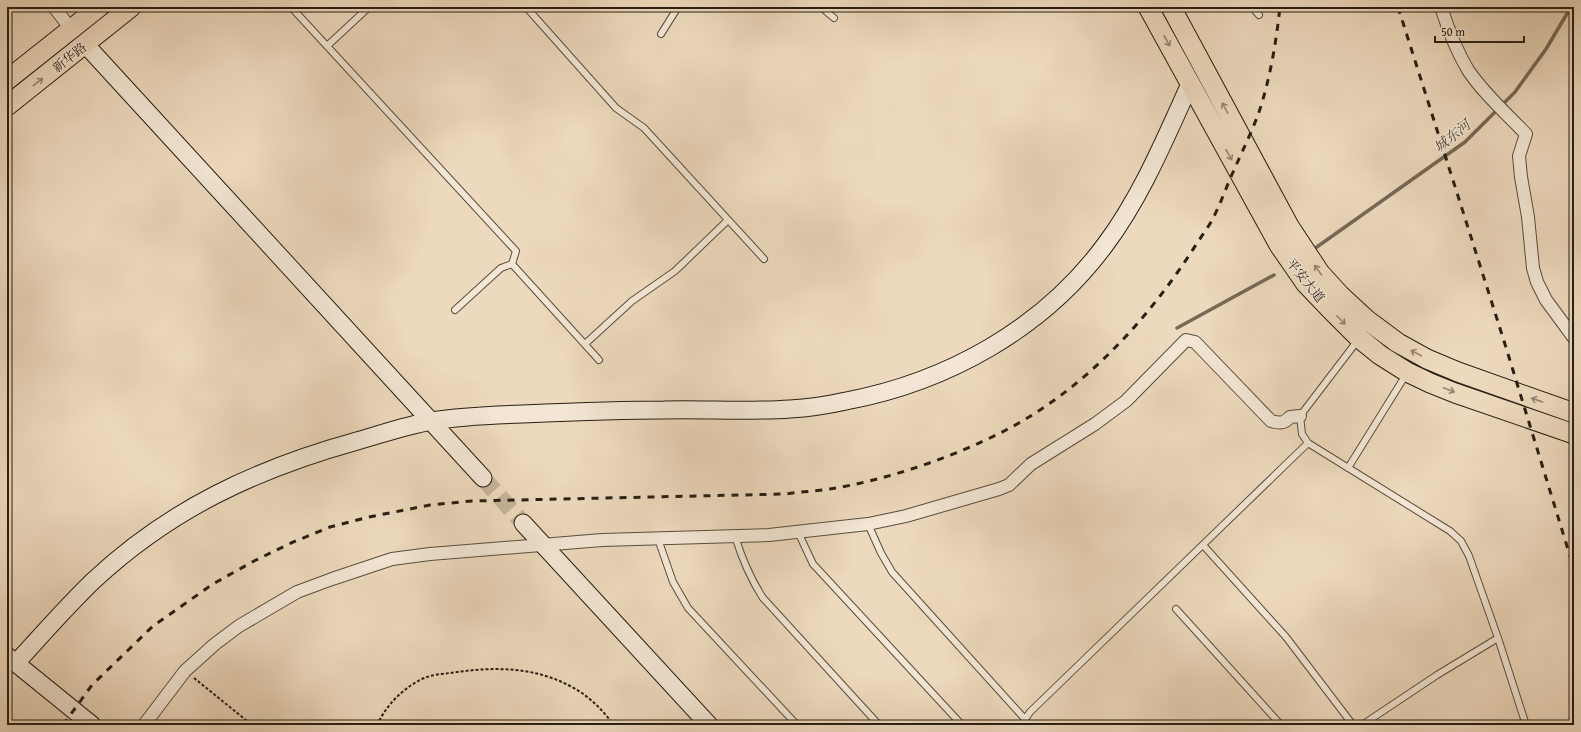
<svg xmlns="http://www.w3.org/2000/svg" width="1581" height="732" font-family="'Gentium Book Plus','Noto Serif SC',serif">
<rect width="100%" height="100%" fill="#edd9bd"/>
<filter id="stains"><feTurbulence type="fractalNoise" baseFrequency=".005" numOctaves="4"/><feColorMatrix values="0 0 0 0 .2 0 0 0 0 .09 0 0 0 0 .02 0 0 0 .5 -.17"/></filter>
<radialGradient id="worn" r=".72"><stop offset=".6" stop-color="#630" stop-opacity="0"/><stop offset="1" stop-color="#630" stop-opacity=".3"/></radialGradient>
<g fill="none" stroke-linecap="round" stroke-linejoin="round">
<path stroke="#766956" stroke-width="3.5" d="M1314,249L1465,142L1515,92L1546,49L1571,7
M1177,328L1274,275"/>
<path stroke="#c6b49b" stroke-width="17" stroke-dasharray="17 8" stroke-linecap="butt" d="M483,478L523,523"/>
<defs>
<path id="lane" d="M291,7L516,251L512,264L501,268L455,310
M526,7L616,108L644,128L764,259
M821,7L834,18
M1252,7L1259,15
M661,34L678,7
M327,46L369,7
M512,264L599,360
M1358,340L1300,416L1302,434L1308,443L1450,531L1461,541L1469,556L1498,638L1526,725
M585,344L632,301L675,271L728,220
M1348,468L1407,373
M868,524L881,553L892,572L1024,718
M798,532L813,564L962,725
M735,536C742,559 750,578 763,598L879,725
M658,539L673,582L688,608L797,725
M1203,545L1286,637L1353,725
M1176,609L1281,725
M1021,725L1030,712L1308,443
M1362,725L1437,675L1498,638"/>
<path id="street" d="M54,7L71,29
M1441,7C1448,29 1456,50 1468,70C1484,94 1507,114 1526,134L1519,156L1521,177L1528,217L1533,268L1537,282L1546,300L1574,338
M144,725L185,671L215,644L239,626L297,592L332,579L392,559L430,554L602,540L769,535L868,524L906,516L999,489L1009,485L1031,464L1095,424L1126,401L1186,340L1195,342L1271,421C1279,423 1284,424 1290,417L1300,416"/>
<path id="secondary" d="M85,44L483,478
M523,523L709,725
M7,656L92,725
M16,663C41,636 66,607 93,581C170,509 256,469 357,441C382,434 407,425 432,421C462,416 493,415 523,414C570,412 617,410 664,410C706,409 748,412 790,409C809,408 828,405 846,401C947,382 1043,329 1105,245C1141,197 1165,139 1190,84"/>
<path id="primary" d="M1148,7L1279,245L1306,284L1328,307L1359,338L1380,355L1407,372L1430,383L1455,393L1574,434
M1171,7L1289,226L1320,273L1340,295L1367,320L1398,343L1427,359L1458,372L1574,413
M7,80L99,7
M7,106L131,7"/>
</defs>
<use href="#lane" stroke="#594e3e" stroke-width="8"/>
<use href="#street" stroke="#594e3e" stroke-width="14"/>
<use href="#secondary" stroke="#281f13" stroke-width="19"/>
<use href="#primary" stroke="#281f13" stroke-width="21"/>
<path stroke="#281f13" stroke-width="2" stroke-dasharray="3 2" stroke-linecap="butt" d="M194,678L252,725
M377,725C386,706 401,690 420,680C429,675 440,674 450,673C489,667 530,666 566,684C586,693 601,708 614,725"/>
<use href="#lane" stroke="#f3e6d4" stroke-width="6"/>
<use href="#street" stroke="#f3e6d4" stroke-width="12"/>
<use href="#secondary" stroke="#f3e6d4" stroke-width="17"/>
<use href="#primary" stroke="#edd9bd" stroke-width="19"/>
<path stroke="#281f13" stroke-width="3" stroke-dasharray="7 7" stroke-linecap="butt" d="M1398,7L1504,341L1574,569
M63,725L92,685L153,626L213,584L254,561L291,543L330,527L369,517L430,505L472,501L785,494C800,492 815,491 830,489C887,480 954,457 1006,430C1083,390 1145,323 1192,251C1198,241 1205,232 1211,222C1220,206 1226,187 1234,170C1242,152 1251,133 1258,115C1270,80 1276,43 1280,7"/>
</g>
<defs><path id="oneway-shaft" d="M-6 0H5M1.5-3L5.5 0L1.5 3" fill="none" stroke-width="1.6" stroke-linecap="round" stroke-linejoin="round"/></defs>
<g stroke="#948570">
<use href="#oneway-shaft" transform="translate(1167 41) rotate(61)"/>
<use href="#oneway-shaft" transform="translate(38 82) rotate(-38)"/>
<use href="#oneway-shaft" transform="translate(1225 108) rotate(-118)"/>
<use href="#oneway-shaft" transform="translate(1229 155) rotate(61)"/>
<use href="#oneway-shaft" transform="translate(1318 270) rotate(-126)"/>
<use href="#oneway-shaft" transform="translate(1341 320) rotate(45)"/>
<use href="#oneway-shaft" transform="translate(1416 353) rotate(-152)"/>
<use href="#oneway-shaft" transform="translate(1449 390) rotate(21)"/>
<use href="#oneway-shaft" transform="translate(1537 400) rotate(-161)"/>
</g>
<g text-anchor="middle" stroke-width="3" stroke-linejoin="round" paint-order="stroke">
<g font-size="13" fill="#281f13" stroke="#f3e6d4">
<text transform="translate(69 57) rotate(-38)" y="5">新华路</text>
<text transform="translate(1306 280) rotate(51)" y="5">平安大道</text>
</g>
<g font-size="14" font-style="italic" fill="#564a3a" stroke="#f3e6d4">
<text transform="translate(1452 136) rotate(-39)" y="5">城东河</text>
</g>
</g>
<rect width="1581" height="732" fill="none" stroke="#edd9bd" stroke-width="24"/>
<rect x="8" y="8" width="1565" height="716" fill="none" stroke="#281f13" stroke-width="2"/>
<rect x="12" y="12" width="1557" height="708" fill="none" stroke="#281f13"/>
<path d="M1435 36v6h89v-6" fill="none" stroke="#281f13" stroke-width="2"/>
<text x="1441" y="36" font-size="12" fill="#281f13" stroke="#f3e6d4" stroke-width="3" paint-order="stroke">50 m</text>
<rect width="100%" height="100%" filter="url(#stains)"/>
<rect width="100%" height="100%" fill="url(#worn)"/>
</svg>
